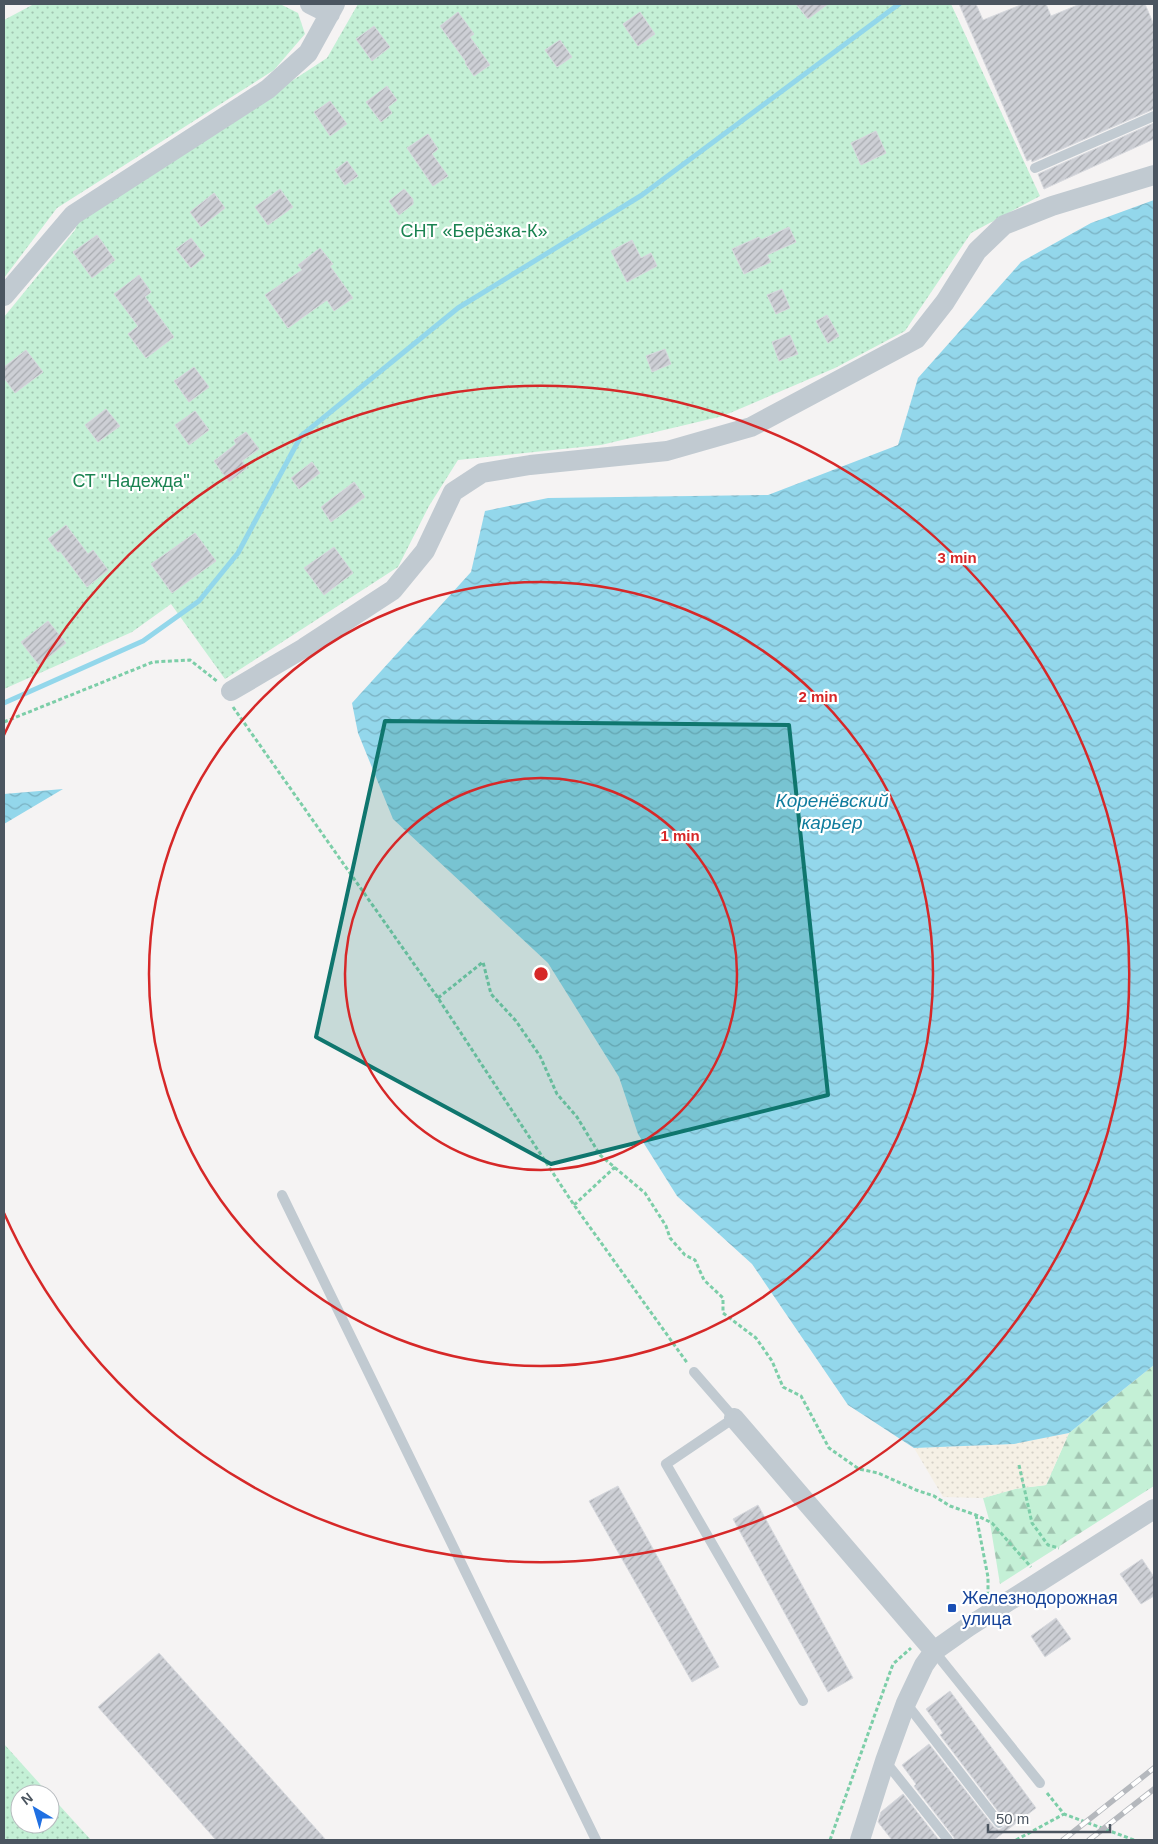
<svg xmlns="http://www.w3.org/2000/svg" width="1158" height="1844" font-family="Helvetica,sans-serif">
<defs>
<pattern id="forest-firs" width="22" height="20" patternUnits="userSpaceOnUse" patternTransform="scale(1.25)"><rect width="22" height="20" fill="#c4f0d6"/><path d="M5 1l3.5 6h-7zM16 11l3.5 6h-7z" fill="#a1c5b1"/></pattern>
<pattern id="sand-dots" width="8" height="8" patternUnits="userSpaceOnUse" patternTransform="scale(1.25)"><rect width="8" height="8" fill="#f5f0e5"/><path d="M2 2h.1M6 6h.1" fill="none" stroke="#d4d0c7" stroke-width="1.8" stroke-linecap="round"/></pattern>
<pattern id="garden-dots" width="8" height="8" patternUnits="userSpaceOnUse" patternTransform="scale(1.25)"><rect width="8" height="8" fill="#c4f0d6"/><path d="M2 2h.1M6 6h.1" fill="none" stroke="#a1c5b1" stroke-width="1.8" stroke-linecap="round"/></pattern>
<pattern id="water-waves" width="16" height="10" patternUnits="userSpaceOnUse" patternTransform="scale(1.25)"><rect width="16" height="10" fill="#93d7eb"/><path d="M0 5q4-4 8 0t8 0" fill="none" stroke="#7ab1c2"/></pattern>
<pattern id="building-hatch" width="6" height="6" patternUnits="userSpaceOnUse" patternTransform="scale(1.25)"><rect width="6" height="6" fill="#cdcfd5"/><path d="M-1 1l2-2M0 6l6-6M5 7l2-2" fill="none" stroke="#a8abb0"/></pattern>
</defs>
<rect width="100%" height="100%" fill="#f5f3f3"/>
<path fill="url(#forest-firs)" d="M1154,1365V1486L1000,1584L990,1523L983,1498L1015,1489L1046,1485L1069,1433Z"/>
<path fill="url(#sand-dots)" d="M1069,1433L1046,1485L1015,1489L983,1498L943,1497L914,1448L1014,1444Z"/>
<path fill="url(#garden-dots)" d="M34,4H280L298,13L305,34L274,70L57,208L4,278V20Z
M358,4H951L1040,196L971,233L905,331L835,368L723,416L601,445L458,460L429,506L398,567L225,679L171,604L132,632L4,689V317L75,230L79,219L327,58Z
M4,1744L49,1794H20V1824H50V1795L91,1840H4Z"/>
<path fill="url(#water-waves)" d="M1154,200V1365L1069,1433L1014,1444L914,1448L848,1405L752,1264L677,1196L638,1134L619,1077L548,963L393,819L358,733L352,703L471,572L485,511L548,498L768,495L898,445L918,378L1021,262L1091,223Z
M63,789L4,824V794Z"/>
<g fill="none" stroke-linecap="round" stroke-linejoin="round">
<path stroke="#93d7eb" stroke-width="5" d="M4,703L143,641L199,601L238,553L301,436L458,308L642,195L899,4"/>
</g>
<path fill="url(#building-hatch)" stroke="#d7d9de" d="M796,4H828L808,19Z
M959,4H976L983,20L1023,4H1046L1051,16L1080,4H1145L1154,25V109L1032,162L1031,159L1027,161Z
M458,12L474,34L470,37L490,65L474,76L465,63L466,62L440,26Z
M640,12L655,34L638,46L623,24Z
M374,26L390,47L372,61L356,39Z
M560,40L572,57L557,67L545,50Z
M387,86L397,100L388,107L392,113L381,122L366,102Z
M330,101L347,124L330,136L314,112Z
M1154,123V139L1044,189L1038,174Z
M876,131L886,153L861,165L851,143Z
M428,134L438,149L432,154L448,176L433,186L407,148Z
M347,161L358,176L345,185L335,170Z
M280,189L293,207L268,225L255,207Z
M404,189L413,199V204L399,215L389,201Z
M214,193L225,208L201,227L190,212Z
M789,227L796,242L767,255L771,262L744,274L732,249L759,237L761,240Z
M97,235L115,260L92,278L73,252Z
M191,238L205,256L191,268L176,249Z
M632,240L641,258L651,253L657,266L627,282L611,251Z
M320,248L333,264L330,266L353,298L334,311L327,300L288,328L265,295L302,270L298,265Z
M139,275L151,292L145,297L174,337L146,358L128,334L138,326L114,294Z
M782,289L790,308L776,314L767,295Z
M827,315L839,336L828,343L816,321Z
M790,335L798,354L779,361L772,342Z
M665,349L671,364L652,372L646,356Z
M26,350L43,372L15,393L4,378V367Z
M194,367L209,387L189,402L174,381Z
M106,409L120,426L98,442L85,425Z
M195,411L209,430L189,445L175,425Z
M246,432L259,449L242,461L247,468L229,482L214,461L236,444L234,440Z
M312,462L320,473L299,489L291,478Z
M354,482L365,497L331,522L321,507Z
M66,525L88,554L93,550L108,570L87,587L60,551L58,552L48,539Z
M195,533L216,561L172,593L151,564Z
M334,547L353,573L324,595L304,568Z
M48,621L66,643L39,665L21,642Z
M618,1486L719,1667L692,1682L589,1501Z
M758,1505L853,1678L828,1692L733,1519Z
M1142,1559L1154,1577V1596L1141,1604L1120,1574Z
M1056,1618L1071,1639L1045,1657L1031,1636Z
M159,1653L326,1840H216L98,1707Z
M950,1691L1036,1808L994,1840H955L953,1836L914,1786L916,1784L902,1765L929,1744L994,1827L999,1830L1005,1826L1004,1819L940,1735L943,1733L926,1709Z
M903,1794L939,1840H892L878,1822L881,1812Z"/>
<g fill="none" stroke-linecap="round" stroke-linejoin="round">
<path stroke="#7ccea8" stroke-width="3" stroke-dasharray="4 2.5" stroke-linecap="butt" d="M233,707L438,998L574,1205L688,1364
M4,722L153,662L190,660L218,682
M438,998L483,962L491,994L516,1021L540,1056L557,1094L577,1117L600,1155L645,1193L666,1226L670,1238L685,1255L695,1260L704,1280L723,1298V1313L756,1338L772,1361L783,1387L801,1396L829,1448L859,1469L878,1473L916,1490L934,1496L950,1506L976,1515L992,1523L1031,1567
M574,1205L615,1167
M1019,1465L1032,1523L1048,1545L1059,1548
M976,1515L988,1577V1595
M1047,1793L1064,1814L1134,1840
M830,1840L893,1664L911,1648
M1016,1840L1064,1814"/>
<path stroke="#c1cad1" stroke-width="10" d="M1035,168L1154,116
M282,1195L596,1840
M694,1372L734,1418L666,1464L803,1701
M934,1651L1040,1783
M906,1703L999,1823
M885,1761L948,1840"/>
<path stroke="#c1cad1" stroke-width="20" d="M310,4L330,14
M4,296L73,215L268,89L308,53L335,4
M231,691L304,648L393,590L425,551L453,492L482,473L530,465L667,451L751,427L916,339L945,302L977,251L1004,225L1052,206L1154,175
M734,1418L934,1651
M860,1840L885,1761L906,1703L924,1665L934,1651L968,1627L1154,1509"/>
<defs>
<path id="rail" d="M1063,1840L1154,1768
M1089,1840L1154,1789"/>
</defs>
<use href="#rail" stroke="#b5b8bd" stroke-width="5.5"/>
<use href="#rail" stroke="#fff" stroke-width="4" stroke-dasharray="11" stroke-linecap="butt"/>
</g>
<path fill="#0f766e" fill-opacity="0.2" stroke="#0f766e" stroke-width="4" stroke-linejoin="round" d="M385,721L789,725L828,1095L551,1164L316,1037Z"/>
<g fill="none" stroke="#d62828" stroke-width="2.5">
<circle cx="541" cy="974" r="196"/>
<circle cx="541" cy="974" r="392"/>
<path d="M4 735A588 588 0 1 1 4 1213"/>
</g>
<rect fill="#1a4fb4" stroke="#fff" stroke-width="2" x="947" y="1603" width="10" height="10" rx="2.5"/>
<g text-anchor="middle" stroke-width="4.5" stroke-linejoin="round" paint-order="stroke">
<g font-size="18" fill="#1a8351" stroke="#fff">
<text x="474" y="237">СНТ «Берёзка-К»</text>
<text x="131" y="487">СТ "Надежда"</text>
</g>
<g font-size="18" fill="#164399" stroke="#fff" text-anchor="start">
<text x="962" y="1604">Железнодорожная<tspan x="962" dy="21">улица</tspan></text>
</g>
<g font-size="19" font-style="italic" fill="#107d9e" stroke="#fff">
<text x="832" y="807">Коренёвский<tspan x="832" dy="22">карьер</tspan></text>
</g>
</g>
<circle cx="541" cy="974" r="8" fill="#d62828" stroke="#fff" stroke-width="2.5"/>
<g font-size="15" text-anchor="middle" font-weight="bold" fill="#d62828" stroke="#fff" stroke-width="4.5" stroke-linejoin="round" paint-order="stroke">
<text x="957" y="563">3 min</text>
<text x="818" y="702">2 min</text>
<text x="680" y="841">1 min</text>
</g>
<rect width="1158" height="1844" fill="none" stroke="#4b5560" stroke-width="10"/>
<g transform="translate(35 1809) rotate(322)"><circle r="24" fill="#ffffff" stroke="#b7bbbf"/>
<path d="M0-4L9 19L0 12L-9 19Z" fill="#2070e2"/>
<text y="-8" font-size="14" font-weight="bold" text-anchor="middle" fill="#4b5560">N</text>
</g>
<path d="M988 1824v8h122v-8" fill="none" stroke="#4b5560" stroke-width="2.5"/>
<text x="996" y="1824" font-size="15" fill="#4b5560" stroke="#ffffff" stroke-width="4" paint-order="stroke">50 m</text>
</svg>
